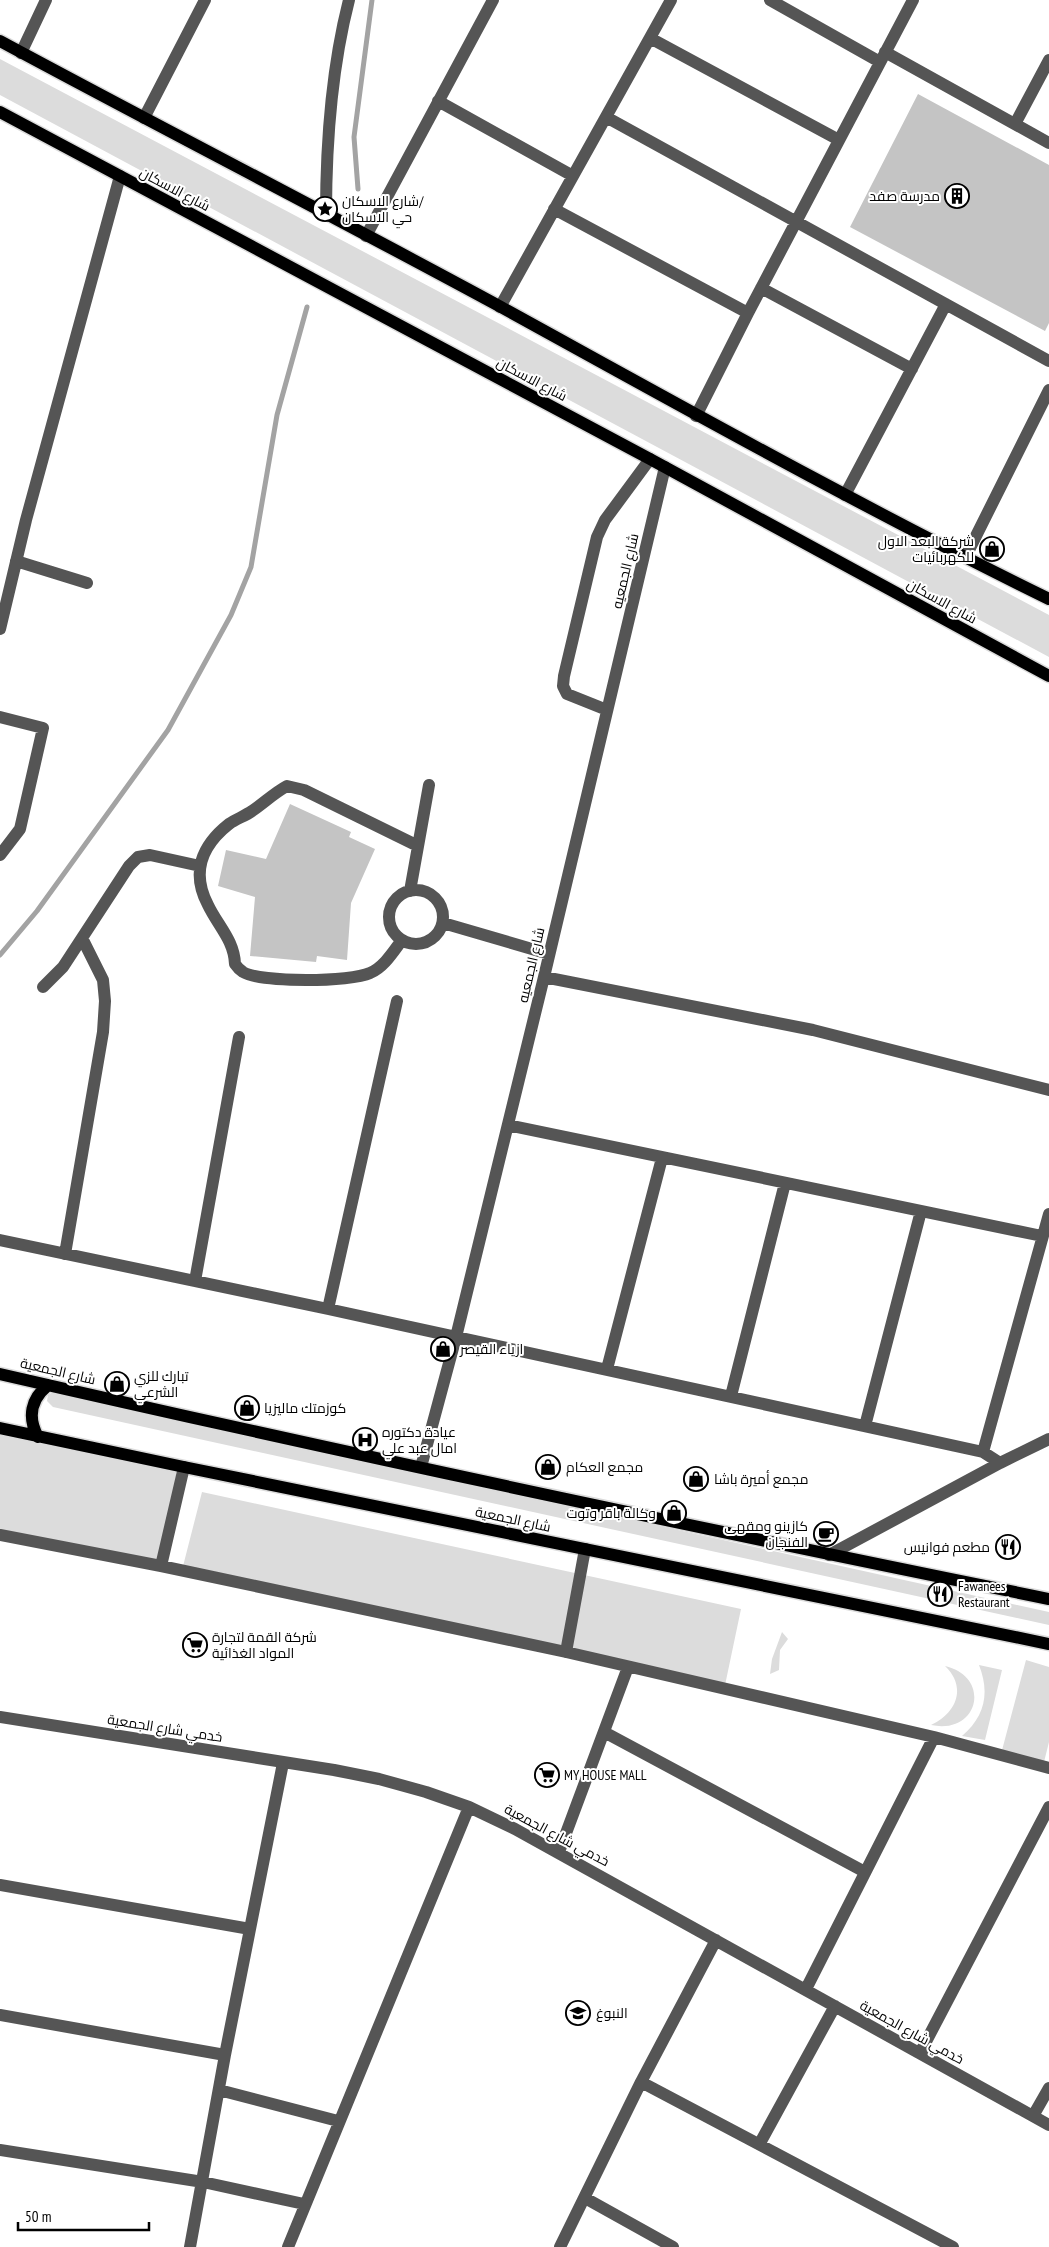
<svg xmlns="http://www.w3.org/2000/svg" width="1049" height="2247" font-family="'PT Sans Narrow',Cairo,sans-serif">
<rect width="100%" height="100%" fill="#fff"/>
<path fill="#dcdcdc" d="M0,59L1049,615V657L0,95Z
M53,1392L1049,1612V1625L53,1407L47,1401L48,1395Z
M0,1432L177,1470L161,1569L0,1532Z
M202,1492L741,1609L724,1690L181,1574Z
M782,1632L788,1639L780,1650L779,1670L770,1674L772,1659Z
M1026,1660L1049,1667V1742L1043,1766L1001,1754Z
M979,1665L1002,1670L985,1740L962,1736C985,1716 990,1693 979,1665Z
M945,1666C992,1677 979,1735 931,1725C957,1713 967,1687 945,1666Z"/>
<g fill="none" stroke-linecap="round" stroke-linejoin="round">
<path stroke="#a3a3a3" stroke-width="5" d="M358,189L354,137L372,0
M0,955L37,911L168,730L231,615L251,567L277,415L307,307"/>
</g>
<path fill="#c4c4c4" d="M918,94L1049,165V323L1045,331L850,227Z
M290,804L351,832L349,837L375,849L351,903L347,960L317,956L316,962L250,956L255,897L218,886L226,850L266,859Z"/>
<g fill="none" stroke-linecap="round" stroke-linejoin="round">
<defs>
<path id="major" d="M0,41C167,131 335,217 501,307C683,407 863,508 1049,599
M0,112L650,459L1049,676
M0,1374C348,1454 698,1528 1049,1599
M0,1428L184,1467L1049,1644
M38,1437C27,1417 31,1399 48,1385"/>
</defs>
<use href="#major" stroke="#dbdbdb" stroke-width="15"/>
<path stroke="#555" stroke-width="12" d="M770,0L880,62
M650,38L839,140
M885,52L1049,143
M21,53L46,0
M438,101L573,176
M606,117L1049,361
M144,118L205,0
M1015,124L1049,60
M554,209L748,313
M326,215C326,143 331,70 349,0
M366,236L493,0
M761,288L912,369
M500,307L671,0
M696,416L748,313L913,0
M845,495L946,304
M965,558L1049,390
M16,561L87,583
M0,629L26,520L120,176
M607,710L567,694L563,686L564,676L597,537L605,520L650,459
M0,717L43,728L20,829L0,855
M389 917a27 27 0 1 1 54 0a27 27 0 1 1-54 0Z
M410,891L429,785
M443,923L549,954
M402,940C393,952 384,967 370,973C351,982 261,983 243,972C240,970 237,967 235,964C234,940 218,926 208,905C191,873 201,846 229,824C236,819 245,816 252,811C264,803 274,793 287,786L304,790L418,846
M544,977L813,1030L1049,1090
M43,987L63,967L129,866L138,857L150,855L200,866
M508,1125L1042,1236
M0,1240L328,1309L983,1452L1000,1463
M65,1254L103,1032L105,1001L103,980L82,938
M195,1281L239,1037
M328,1309L397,1001
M607,1369L662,1158
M731,1396L785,1183
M865,1426L921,1211
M983,1452L1049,1214
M421,1467L456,1337L544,977L665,467
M0,1535L161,1566L566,1652L934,1737L1049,1768
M829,1555L1000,1463L1049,1439
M161,1566L184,1467
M566,1652L585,1549
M0,1717L334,1770L379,1779L426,1792L469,1807L515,1829L1049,2125
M604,1732L865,1872
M559,1852L628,1667
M0,1885L250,1929
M806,1989L934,1737
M0,2015L225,2055
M920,2053L1049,1807
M641,2082L953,2247
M219,2090L338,2121
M1033,2116L1049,2088
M760,2143L835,2006
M0,2150L203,2182L304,2204
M585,2198L673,2247
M190,2247L225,2055L283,1763
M288,2247L469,1807
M560,2247L641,2082L716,1940"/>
<use href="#major" stroke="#000" stroke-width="12"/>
</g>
<defs>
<symbol id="building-ring" viewBox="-11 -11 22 22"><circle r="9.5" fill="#fff" stroke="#000" stroke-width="1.5"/><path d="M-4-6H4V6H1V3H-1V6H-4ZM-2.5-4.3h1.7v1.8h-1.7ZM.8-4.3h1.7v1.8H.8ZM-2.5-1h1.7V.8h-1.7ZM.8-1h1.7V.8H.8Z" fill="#000"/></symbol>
<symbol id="sight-ring" viewBox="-11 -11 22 22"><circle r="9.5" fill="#fff" stroke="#000" stroke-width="1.5"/><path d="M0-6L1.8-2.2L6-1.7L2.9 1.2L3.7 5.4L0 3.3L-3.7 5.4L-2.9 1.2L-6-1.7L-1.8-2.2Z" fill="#000"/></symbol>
<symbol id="shop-ring" viewBox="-11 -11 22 22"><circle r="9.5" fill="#fff" stroke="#000" stroke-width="1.5"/><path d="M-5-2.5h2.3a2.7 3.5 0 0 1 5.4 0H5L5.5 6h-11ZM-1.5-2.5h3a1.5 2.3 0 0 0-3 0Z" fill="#000"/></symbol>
<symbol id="hospital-ring" viewBox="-11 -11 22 22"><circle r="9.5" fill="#fff" stroke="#000" stroke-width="1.5"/><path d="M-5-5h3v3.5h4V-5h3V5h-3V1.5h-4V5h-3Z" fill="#000"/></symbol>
<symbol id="cafe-ring" viewBox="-11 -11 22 22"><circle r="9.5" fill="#fff" stroke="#000" stroke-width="1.5"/><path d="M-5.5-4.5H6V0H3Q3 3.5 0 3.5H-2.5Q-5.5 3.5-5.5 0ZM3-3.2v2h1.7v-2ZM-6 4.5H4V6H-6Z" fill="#000"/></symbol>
<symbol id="restaurant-ring" viewBox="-11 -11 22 22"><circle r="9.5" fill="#fff" stroke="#000" stroke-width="1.5"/><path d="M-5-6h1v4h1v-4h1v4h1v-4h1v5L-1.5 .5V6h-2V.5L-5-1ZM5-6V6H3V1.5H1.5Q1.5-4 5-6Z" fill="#000"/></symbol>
<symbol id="supermarket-ring" viewBox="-11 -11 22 22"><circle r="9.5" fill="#fff" stroke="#000" stroke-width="1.5"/><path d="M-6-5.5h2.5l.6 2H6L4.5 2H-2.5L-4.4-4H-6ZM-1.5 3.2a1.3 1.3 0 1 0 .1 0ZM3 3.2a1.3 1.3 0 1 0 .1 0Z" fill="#000"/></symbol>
<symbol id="school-ring" viewBox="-11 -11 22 22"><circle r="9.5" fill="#fff" stroke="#000" stroke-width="1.5"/><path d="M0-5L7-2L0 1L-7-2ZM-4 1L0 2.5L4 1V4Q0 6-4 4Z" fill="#000"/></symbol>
</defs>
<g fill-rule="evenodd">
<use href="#building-ring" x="943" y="182" width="28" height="28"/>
<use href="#sight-ring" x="311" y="195" width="28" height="28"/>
<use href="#shop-ring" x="978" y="535" width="28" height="28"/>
<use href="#shop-ring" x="429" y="1335" width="28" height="28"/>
<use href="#shop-ring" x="103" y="1370" width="28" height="28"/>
<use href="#shop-ring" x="233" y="1394" width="28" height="28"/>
<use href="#hospital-ring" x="351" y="1426" width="28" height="28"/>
<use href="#shop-ring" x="534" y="1453" width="28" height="28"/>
<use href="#shop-ring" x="682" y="1465" width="28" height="28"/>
<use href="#shop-ring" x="660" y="1499" width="28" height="28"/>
<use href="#cafe-ring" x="812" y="1520" width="28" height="28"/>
<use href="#restaurant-ring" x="994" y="1533" width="28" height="28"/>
<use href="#restaurant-ring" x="926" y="1580" width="28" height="28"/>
<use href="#supermarket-ring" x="181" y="1631" width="28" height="28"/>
<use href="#supermarket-ring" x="533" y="1761" width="28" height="28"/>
<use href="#school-ring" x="564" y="1999" width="28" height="28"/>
</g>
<g text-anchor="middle" stroke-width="4" stroke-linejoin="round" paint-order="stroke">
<g font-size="14" fill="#000" stroke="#fff">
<text transform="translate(175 189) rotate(28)" y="5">شارع الاسكان</text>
<text transform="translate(532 379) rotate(28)" y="5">شارع الاسكان</text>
<text transform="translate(625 571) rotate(-77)" y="5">شارع الجمعيه</text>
<text transform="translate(942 601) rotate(29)" y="5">شارع الاسكان</text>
<text transform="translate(531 965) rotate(-77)" y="5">شارع الجمعيه</text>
<text transform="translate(58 1371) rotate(13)" y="5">شارع الجمعية</text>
<text transform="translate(513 1519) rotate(12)" y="5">شارع الجمعية</text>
<text transform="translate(165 1728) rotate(9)" y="5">خدمي شارع الجمعية</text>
<text transform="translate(557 1835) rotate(28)" y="5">خدمي شارع الجمعية</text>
<text transform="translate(912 2032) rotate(29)" y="5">خدمي شارع الجمعية</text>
</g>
<g font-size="14" fill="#000" stroke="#fff" text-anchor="start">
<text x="940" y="201" text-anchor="end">مدرسة صفد</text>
<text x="342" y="206">شارع الاسكان/<tspan x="342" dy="16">حي الاسكان</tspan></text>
<text x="974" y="546" text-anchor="end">شركة البعد الاول<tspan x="974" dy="16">للكهربائيات</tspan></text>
<text x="460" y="1354">ازياء القيصر</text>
<text x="134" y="1381">تبارك للزي<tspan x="134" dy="16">الشرعي</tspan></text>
<text x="264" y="1413">كوزمتك ماليزيا</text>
<text x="382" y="1437">عيادة دكتوره<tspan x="382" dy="16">امال عبد علي</tspan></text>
<text x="566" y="1472">مجمع العكام</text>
<text x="714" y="1484">مجمع أميرة باشا</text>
<text x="656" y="1518" text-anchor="end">وكالة باقر وتوت</text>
<text x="808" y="1531" text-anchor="end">كازينو ومقهى<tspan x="808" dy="16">الفنجان</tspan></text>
<text x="990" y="1552" text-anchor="end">مطعم فوانيس</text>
<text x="958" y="1591">Fawanees<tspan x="958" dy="16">Restaurant</tspan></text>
<text x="212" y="1642">شركة القمة لتجارة<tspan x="212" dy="16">المواد الغذائية</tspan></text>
<text x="564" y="1780">MY HOUSE MALL</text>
<text x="596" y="2018">النبوغ</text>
</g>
</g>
<path d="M18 2222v8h131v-8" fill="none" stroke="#000000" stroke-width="2.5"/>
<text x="25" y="2222" font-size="15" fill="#000000" stroke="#ffffff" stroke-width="4" paint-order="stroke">50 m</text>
</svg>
